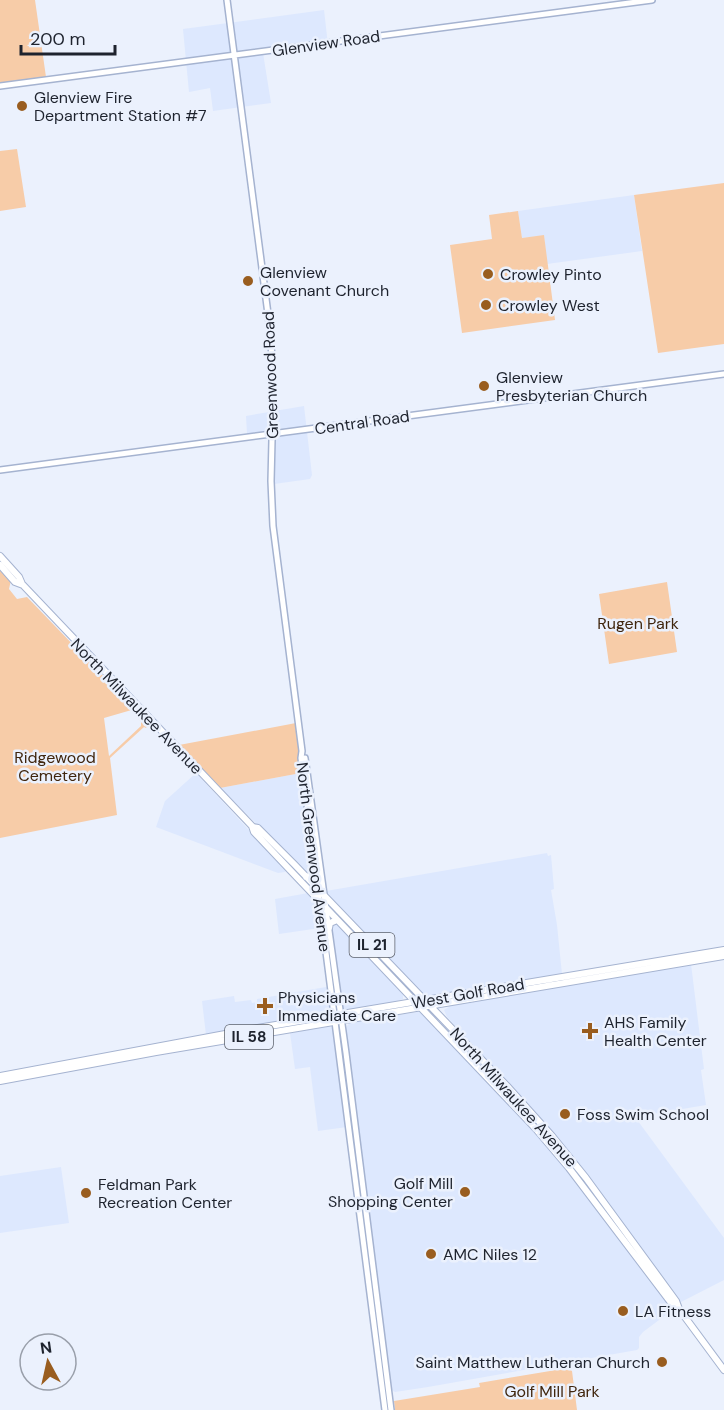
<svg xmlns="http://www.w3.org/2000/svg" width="724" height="1410" font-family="'DM Sans',sans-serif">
<rect width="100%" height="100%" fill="#ebf1fd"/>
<path fill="#dde8fe" d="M324,10L328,45L263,53L271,103L213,111L210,88L189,92L183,29Z
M634,195L642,251L547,264L544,236L522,238L518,211Z
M304,406L312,475L310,479L274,484L275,430L247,434L246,416Z
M196,773L286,870L285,872L278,873L156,827L165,801Z
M301,773L313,870V872L308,874L220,788Z
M547,853L548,856L551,855L554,889L551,890L557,925L562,974L434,996H425L329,897L326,891Z
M308,893L318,906L320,928L279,934L275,899Z
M334,923L337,924L345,932L403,994V999L391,1003L342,1010L331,928L332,925Z
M691,964L704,1069L701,1070L706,1105L635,1117L724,1238V1280L681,1302L679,1301L576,1160L543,1121L447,1017L444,1010L450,1006Z
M326,987L328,988L330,1006L328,1011L324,1014L206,1035L202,1001L234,996L235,1002L251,1000L252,1003L257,1002V999Z
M418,1012L422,1013L514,1109L550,1149L671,1306L672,1310L667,1314L643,1332L639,1337V1348L637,1350L428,1387L395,1392L392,1390L345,1031L347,1026L351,1022Z
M327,1027H331L334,1030L347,1127L318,1131L310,1067L295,1069L290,1033Z
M61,1167L69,1223L0,1233V1176Z"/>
<path fill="#f7cca8" d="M0,0H35L46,77L0,83Z
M17,149L26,207L0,211V151Z
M724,183V344L658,353L634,195Z
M518,211L522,238L544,235L555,320L462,333L450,245L492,239L489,215Z
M0,569L11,580L9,589L17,599L27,597L135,709L104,718L109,756L141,726V722L137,717L138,715L148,724L146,728L144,727L110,758L117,815L0,838Z
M667,582L677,652L609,664L599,594Z
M296,723L301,773L220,788L179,745Z
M568,1368L572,1371L577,1410H395L394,1401L480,1387L479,1383Z"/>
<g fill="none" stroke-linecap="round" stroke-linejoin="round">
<defs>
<path id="secondary" d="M227,0L271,337L273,399L271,481L273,526L302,751L301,758C329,975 357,1193 385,1410
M0,86L652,0
M0,470L724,374
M305,758L346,1053L391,1410"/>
<path id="primary" d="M0,556L19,577L22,584
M0,565L15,582L23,585L252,826L254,832L290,870L536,1129L569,1168L672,1304L679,1309
M253,827L258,828L294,864L507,1086L552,1136L586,1178L676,1301L679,1309L724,1370
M306,877L312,875L315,869
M329,928L330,923L337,920
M0,1076L252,1029L724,950
M0,1081L156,1052L724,956"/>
</defs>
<use href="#secondary" stroke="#a5b3d0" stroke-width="8"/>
<use href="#primary" stroke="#a5b3d0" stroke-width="8"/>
<use href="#secondary" stroke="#fff" stroke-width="5"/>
<use href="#primary" stroke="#fff" stroke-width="6"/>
</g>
<g fill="#995d1f" stroke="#ebf1fd" stroke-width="2">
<circle cx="22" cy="106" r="6"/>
<circle cx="488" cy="274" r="6"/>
<circle cx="248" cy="281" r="6"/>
<circle cx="486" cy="305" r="6"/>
<circle cx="484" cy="386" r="6"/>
<path d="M262 997h6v6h6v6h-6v6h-6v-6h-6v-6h6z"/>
<path d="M587 1022h6v6h6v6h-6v6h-6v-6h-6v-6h6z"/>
<circle cx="565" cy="1114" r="6"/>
<circle cx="465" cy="1192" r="6"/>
<circle cx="86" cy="1193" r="6"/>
<circle cx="431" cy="1254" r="6"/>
<circle cx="623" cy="1311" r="6"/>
<circle cx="662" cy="1362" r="6"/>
</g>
<g text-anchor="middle" stroke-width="5" stroke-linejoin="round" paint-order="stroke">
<g fill="#ebf1fd" stroke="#5c616c" stroke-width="1.5">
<rect x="349.5" y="933" width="45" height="24" rx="4.5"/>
<rect x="225" y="1025" width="48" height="24" rx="4.5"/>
</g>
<g font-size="15" font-weight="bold" fill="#1e232e">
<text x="372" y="950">IL 21</text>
<text x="249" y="1042">IL 58</text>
</g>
<g font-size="16" fill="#1e232e" stroke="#ebf1fd">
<text transform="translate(326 43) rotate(-8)" y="6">Glenview Road</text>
<text transform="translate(270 375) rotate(-92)" y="6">Greenwood Road</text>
<text transform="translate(362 422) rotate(-8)" y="6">Central Road</text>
<text transform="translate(137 706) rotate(46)" y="6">North Milwaukee Avenue</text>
<text transform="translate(314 857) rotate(83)" y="6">North Greenwood Avenue</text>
<text transform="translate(468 993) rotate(-10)" y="6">West Golf Road</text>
<text transform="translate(514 1097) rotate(48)" y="6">North Milwaukee Avenue</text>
</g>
<g font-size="16" fill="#1e232e" stroke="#ebf1fd" text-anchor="start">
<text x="34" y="103">Glenview Fire<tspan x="34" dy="18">Department Station #7</tspan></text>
<text x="260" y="278">Glenview<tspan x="260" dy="18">Covenant Church</tspan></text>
<text x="500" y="280">Crowley Pinto</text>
<text x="498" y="311">Crowley West</text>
<text x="496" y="383">Glenview<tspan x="496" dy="18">Presbyterian Church</tspan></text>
<text x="278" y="1003">Physicians<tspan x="278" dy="18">Immediate Care</tspan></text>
<text x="604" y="1028">AHS Family<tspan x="604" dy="18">Health Center</tspan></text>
<text x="577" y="1120">Foss Swim School</text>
<text x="453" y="1189" text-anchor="end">Golf Mill<tspan x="453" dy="18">Shopping Center</tspan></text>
<text x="98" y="1190">Feldman Park<tspan x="98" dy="18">Recreation Center</tspan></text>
<text x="443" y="1260">AMC Niles 12</text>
<text x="635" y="1317">LA Fitness</text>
<text x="650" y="1368" text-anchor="end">Saint Matthew Lutheran Church</text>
</g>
<g font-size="16" fill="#40260e" stroke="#ebf1fd">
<text x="638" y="629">Rugen Park</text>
<text x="55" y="763">Ridgewood<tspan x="55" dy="18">Cemetery</tspan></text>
<text x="552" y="1397">Golf Mill Park</text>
</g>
</g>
<g transform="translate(48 1362) rotate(352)"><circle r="28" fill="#ebf1fd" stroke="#999faa" stroke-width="1.5"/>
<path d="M0-4.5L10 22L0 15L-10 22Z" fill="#995d1f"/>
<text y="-9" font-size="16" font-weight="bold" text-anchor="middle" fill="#1e232e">N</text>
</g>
<path d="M21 45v9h94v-9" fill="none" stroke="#1e232e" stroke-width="3"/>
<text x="30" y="45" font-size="18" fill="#1e232e" stroke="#ebf1fd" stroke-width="4.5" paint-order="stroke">200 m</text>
</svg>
